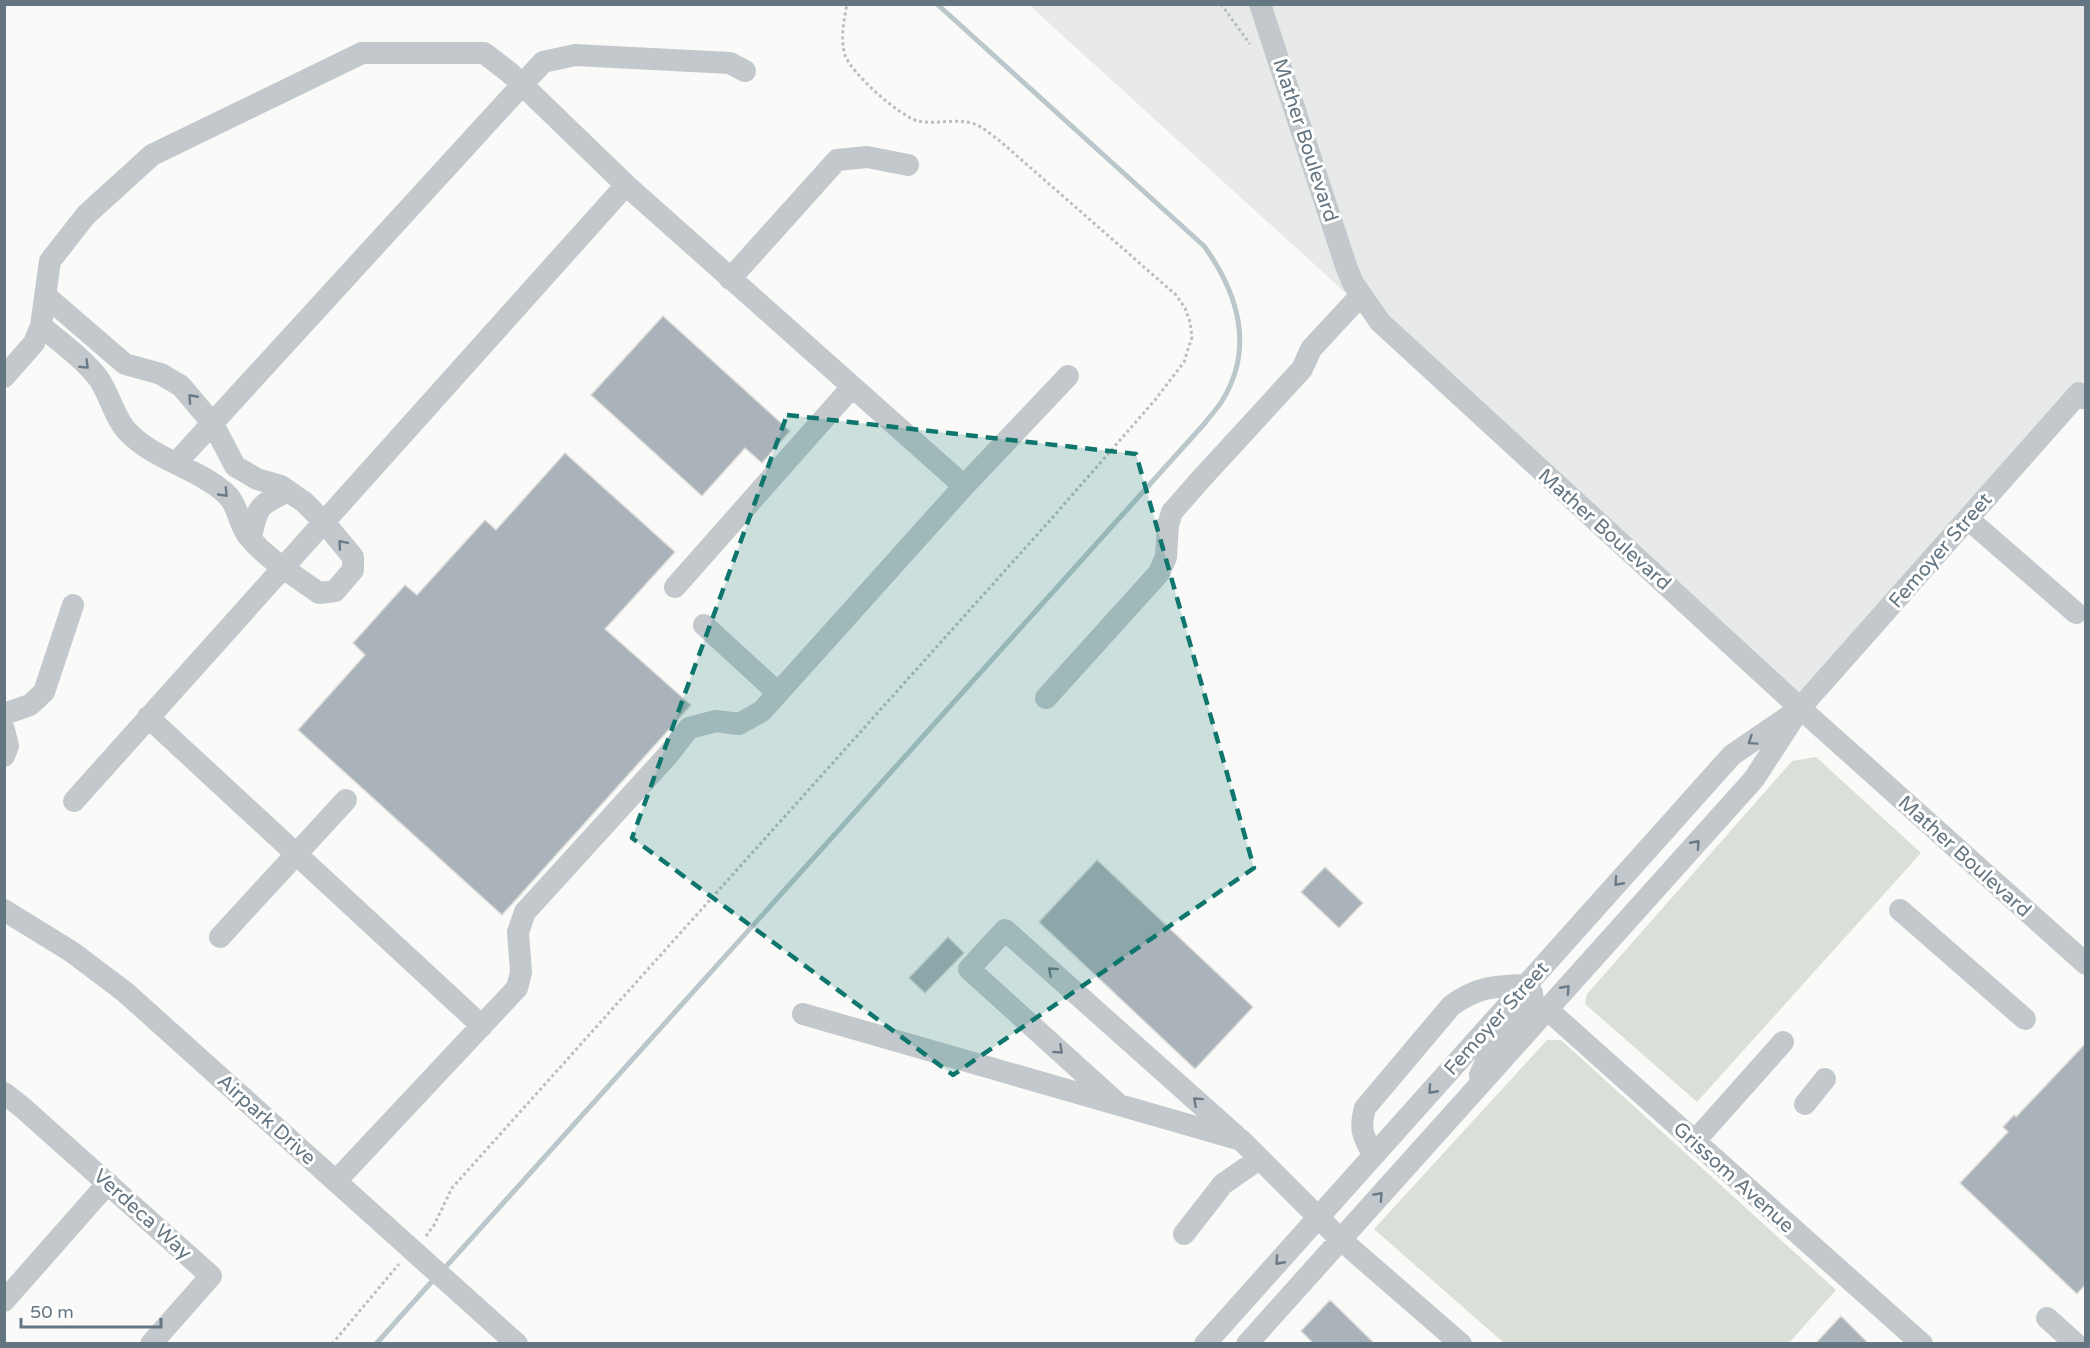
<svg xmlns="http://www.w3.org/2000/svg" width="2090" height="1348" font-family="'Varela Round',sans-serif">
<rect width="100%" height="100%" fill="#fafaf8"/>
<path fill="#e8e9e9" d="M1029,5H2085V380L1968,519L1799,705Z"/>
<path fill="#dadfd7" d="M1816,757L1921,853L1697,1102L1585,1004L1587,994L1792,761Z
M1547,1040H1561L1836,1290L1789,1343H1504L1374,1229Z"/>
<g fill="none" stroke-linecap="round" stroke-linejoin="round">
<path stroke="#bbc7cb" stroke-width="5" d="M442,1271L1205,423C1210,416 1217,409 1222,401C1255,348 1238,293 1204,246L937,4
M376,1344L435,1278"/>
</g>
<path fill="#aab3b9" stroke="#dcdcda" stroke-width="1.5" d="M663,316L790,431L762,463L745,448L702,496L591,395Z
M565,453L675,552L605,629L691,705L502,915L298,730L365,655L353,643L405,585L417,595L485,520L496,530Z
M1097,860L1253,1007L1195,1069L1039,922Z
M1325,867L1363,903L1339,928L1301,892Z
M948,937L964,953L925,993L909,978Z
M2085,1044V1285L2077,1294L1960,1183L2008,1132L2003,1127L2014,1115L2016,1117Z
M1330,1300L1375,1344H1314L1301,1331Z
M1841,1316L1869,1344H1815Z"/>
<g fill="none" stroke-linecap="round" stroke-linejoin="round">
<path stroke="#bbbfc2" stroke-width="3" stroke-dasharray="3 3" stroke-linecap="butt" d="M1221,4L1250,44
M426,1236L434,1225L452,1188L1053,517L1155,400L1184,362L1192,337L1190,322L1185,308L1176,295L1000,141C993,136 985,129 977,125C959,117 937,125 918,121C899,116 851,73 845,55C840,39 844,20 847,4
M332,1344L399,1264"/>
<path stroke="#c3c8cc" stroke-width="22" d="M1260,4L1346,266L1353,283L1380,322L1800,708L2086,964
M730,279L837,160L867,157L908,165
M41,326C60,342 84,359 99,379C109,394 116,420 127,431C154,460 195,467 224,492C238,503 238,523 248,536C268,560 294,575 319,593L335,591L353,570V557L324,522L304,502L281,486L257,479L235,466L213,424L181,386L161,374L125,364L46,296
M4,377L34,343L41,326L50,261L86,215L152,155L362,53H484L510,73L626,185L964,486
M176,463L543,62L575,55L730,63L745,71
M1968,519L2076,613
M251,538C257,506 259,505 288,491
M675,587L852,387
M704,625L778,693
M1046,698L1159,573L1166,557L1168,525L1172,512L1201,479L1302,369L1311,349L1361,295
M4,714L30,705L44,692L73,605
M148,717L482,1026
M4,730L8,746L4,756
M74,801L626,185
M4,910L72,952L125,992L517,1344
M1900,910L2025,1019
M220,937L346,800
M1548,1010L1922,1344
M803,1014L1241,1140L1340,1239L1461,1344
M4,1093L23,1108L211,1276L151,1344
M1117,1103L969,969L1005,930L1235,1135
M1805,1104L1825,1079
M1694,1142L1783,1042
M1373,1155C1363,1135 1359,1130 1365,1108L1451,1006C1476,987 1495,986 1525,985L1532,993L1533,1002L1493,1046L1480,1075
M336,1181L517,988L521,972L518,932L525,912L668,755L689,728L716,721L739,724L762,711L964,486L1068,376
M1184,1234L1223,1184L1259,1159
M4,1301L108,1183
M2047,1318L2076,1344
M1205,1344L1732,755L1792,714
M1247,1344L1754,779L1800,708L2079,393L2086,399"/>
</g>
<defs><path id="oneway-chevron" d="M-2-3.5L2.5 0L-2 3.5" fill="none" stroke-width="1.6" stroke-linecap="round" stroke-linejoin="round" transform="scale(1.5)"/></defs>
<g stroke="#6a7a87">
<use href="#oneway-chevron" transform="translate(85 365) rotate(44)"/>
<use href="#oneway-chevron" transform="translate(192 398) rotate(-132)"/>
<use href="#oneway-chevron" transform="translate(224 493) rotate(46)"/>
<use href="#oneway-chevron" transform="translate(342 544) rotate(-130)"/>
<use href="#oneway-chevron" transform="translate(1752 741) rotate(146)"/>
<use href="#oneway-chevron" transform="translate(1696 844) rotate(-48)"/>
<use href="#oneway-chevron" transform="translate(1618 882) rotate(132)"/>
<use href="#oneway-chevron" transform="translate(1052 971) rotate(-138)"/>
<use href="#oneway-chevron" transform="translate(1566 989) rotate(-48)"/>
<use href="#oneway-chevron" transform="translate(1059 1050) rotate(42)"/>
<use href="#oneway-chevron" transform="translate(1432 1090) rotate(132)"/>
<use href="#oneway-chevron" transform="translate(1197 1101) rotate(-138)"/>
<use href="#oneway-chevron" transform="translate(1379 1196) rotate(-47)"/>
<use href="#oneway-chevron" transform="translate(1279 1261) rotate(132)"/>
</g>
<path fill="#0f766e" fill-opacity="0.2" stroke="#0f766e" stroke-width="4.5" stroke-dasharray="12 8" stroke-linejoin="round" d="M787,415L1136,454L1254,868L953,1075L632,838Z"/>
<g text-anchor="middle" stroke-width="6" stroke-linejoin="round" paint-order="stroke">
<g font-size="20" fill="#657683" stroke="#fff">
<text transform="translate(1306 140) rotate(72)" y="7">Mather Boulevard</text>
<text transform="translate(1605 529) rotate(42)" y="7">Mather Boulevard</text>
<text transform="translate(1940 550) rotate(-49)" y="7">Femoyer Street</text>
<text transform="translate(1965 856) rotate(42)" y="7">Mather Boulevard</text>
<text transform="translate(1496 1018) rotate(-48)" y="7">Femoyer Street</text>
<text transform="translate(267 1119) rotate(42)" y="7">Airpark Drive</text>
<text transform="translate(1734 1177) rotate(42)" y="7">Grissom Avenue</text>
<text transform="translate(143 1214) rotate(42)" y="7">Verdeca Way</text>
</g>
</g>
<rect width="2090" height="1348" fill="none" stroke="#657683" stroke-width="12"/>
<path d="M21 1318v9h140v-9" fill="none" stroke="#657683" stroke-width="3"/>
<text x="30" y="1318" font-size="18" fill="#657683" stroke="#ffffff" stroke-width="4.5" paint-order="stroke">50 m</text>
</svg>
